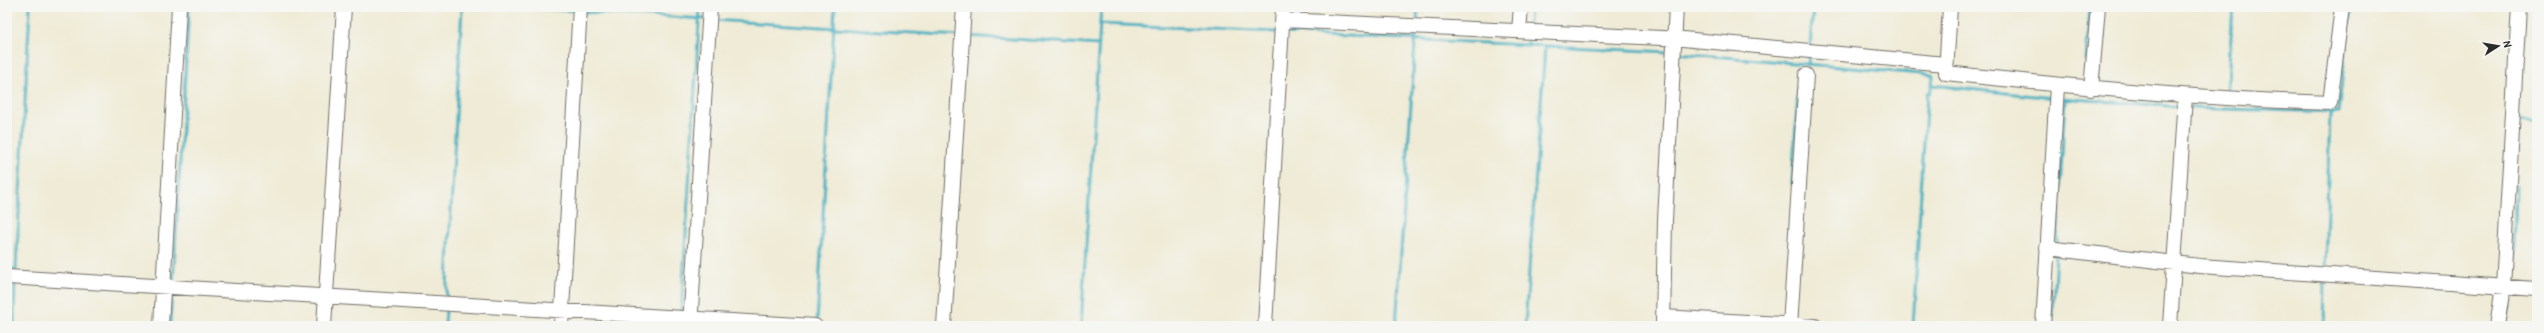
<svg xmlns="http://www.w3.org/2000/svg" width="2544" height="333" font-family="'Patrick Hand',sans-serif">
<rect width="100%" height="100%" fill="#f6f6f2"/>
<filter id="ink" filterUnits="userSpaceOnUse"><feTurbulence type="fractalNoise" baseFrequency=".025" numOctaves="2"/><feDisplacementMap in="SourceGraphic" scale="8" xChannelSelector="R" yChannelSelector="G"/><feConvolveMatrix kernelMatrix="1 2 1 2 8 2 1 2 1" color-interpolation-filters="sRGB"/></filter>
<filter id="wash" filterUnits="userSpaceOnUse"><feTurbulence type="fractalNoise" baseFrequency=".012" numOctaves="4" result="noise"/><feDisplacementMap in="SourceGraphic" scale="16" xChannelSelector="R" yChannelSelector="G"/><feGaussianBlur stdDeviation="0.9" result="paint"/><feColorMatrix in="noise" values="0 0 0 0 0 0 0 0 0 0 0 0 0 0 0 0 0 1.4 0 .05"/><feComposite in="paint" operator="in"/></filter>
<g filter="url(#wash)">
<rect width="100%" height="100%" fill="#efebd6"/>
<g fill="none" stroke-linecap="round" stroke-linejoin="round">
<path stroke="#43afc1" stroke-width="3" d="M504,7L576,11
M584,12L706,19
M713,20L959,36
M1417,23L1418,7
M1100,24L1278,32
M1529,27L1530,7
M1286,33L1669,52
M967,36L1099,45
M1528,46V35
M1810,47L1813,7
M1677,53L1933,75L1932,85L2053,98
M2086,61L2090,7
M1808,65L1809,55
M2227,95L2233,7
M2061,98L2180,107
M2188,108L2338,112L2351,7
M2519,122V120L2537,122
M1792,184L1799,74
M2057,245L2065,99
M7,269L16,270
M16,269L30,7
M2325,271L2330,113
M173,283L189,7
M2513,284L2516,186
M446,301L462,7
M681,315L700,7
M817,322L835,7
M14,326L15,282
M170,326L172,290
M445,326L446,308
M1081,326L1101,7
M1396,326L1416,30
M1525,326L1545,47
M1913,326L1927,93H1930L1932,85
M2052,326L2056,252
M2324,326L2325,278
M2505,326L2511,291"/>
</g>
</g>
<g filter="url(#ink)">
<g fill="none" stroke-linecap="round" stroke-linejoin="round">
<defs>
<path id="minor" d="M1950,7L1946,73C2074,87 2201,99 2330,103L2342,7
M1283,20L1683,39L1945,64
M1519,31L1521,7
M2091,89L2098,7
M2047,248L2200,266L2537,289
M7,277L815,326
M1663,317L1815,326
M161,326L179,7
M324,326L344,7
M561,326L580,7
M690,326L710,7
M944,326L964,7
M1265,326L1283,7
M1663,326L1665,220L1676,7
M1790,326L1806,75
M2043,326L2057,86
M2170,326L2185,97
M2497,326L2503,287L2519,7"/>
</defs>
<use href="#minor" stroke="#706e67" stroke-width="16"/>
<use href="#minor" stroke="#fff" stroke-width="14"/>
</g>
</g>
<rect width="2544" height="333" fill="none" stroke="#f6f6f2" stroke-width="24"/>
<g transform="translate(2498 46) rotate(78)" stroke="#f6f6f2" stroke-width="3" paint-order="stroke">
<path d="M0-3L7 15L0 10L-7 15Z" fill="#2b2b2b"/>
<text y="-6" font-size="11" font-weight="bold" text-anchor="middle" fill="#2b2b2b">N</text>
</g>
</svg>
